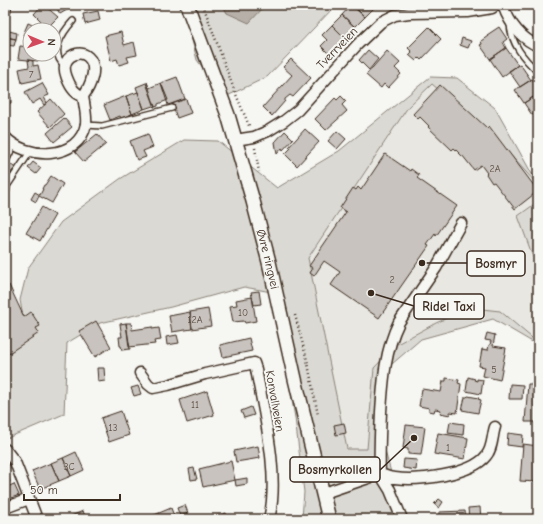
<svg xmlns="http://www.w3.org/2000/svg" width="543" height="524" font-family="'Comic Neue',sans-serif">
<rect width="100%" height="100%" fill="#f6f6f2"/>
<filter id="ink" filterUnits="userSpaceOnUse"><feTurbulence type="fractalNoise" baseFrequency=".025" numOctaves="2"/><feDisplacementMap in="SourceGraphic" scale="8" xChannelSelector="R" yChannelSelector="G"/><feConvolveMatrix kernelMatrix="1 2 1 2 8 2 1 2 1" color-interpolation-filters="sRGB"/></filter>
<g filter="url(#ink)">
<path fill="#e8e7e2" d="M432,84L495,138L536,183L538,343L500,311L460,312L436,323L397,344L374,368L367,449H346L308,258L408,107Z"/>
<path fill="#dad9d3" stroke="#8a8278" d="M183,5H223L227,13L263,8V5H336L267,77L225,97L197,60Z
M430,77L457,78L495,108L532,174L538,179V268H537L518,216L536,203V183L495,138L432,84L408,107L308,258L347,449H367L374,368L397,344L436,323L460,312L482,309L500,311L538,343V350L534,343L493,319L421,339L385,370L382,430L385,451L404,519H302L304,492L295,418L283,347L277,293L244,287L171,307L100,323L67,343L64,414L5,439V342L23,317L20,300L28,268L61,222L120,179L184,140L218,141L277,188L339,151Z"/>
<path fill="#b6b0a9" stroke="#857a71" d="M223,5H263V8L249,23L227,13Z"/>
<path fill="#c8c3be" stroke="#3b2a1e" d="M42,5H44L58,17L48,27L44,24L41,29L37,27L41,21L34,14Z
M55,5H71L72,7L60,14Z
M351,5L365,17L355,27L342,15Z
M353,5H377L365,17Z
M98,11L100,20L85,24L83,14Z
M342,15L355,27L345,38L332,25Z
M28,23L41,29L44,30H30V39L23,35Z
M332,25L345,38L330,55L321,46L327,40L322,35Z
M429,27L441,39L421,60L419,58L416,61L409,55L412,52L408,48Z
M499,27L507,39L503,42L506,48L490,59L480,45L482,44L481,41L488,36L487,35Z
M5,30L17,33L16,39L5,37Z
M121,32L124,45L134,42L137,55L127,57L129,62L119,65L117,59L111,61L105,36Z
M5,37L16,39L14,46L5,45Z
M462,38L471,41L468,48L460,45Z
M20,46L30,47V54H39L38,61L18,59Z
M506,48L518,65L502,77L490,59Z
M368,50L378,59L369,70L359,60Z
M387,51L400,63L395,68L401,74L388,88L384,84L381,88L366,75Z
M291,59L311,78L293,97L290,95L285,99V101L272,116L263,107L292,75L283,67Z
M28,60L33,61V66L38,65L41,79L22,83L19,69L29,67Z
M520,64L531,80L520,87L509,71Z
M177,77L185,99L168,105L161,83Z
M532,79L538,88V94L524,103L515,90Z
M147,82L149,88L161,83L168,100L158,104V106L155,107Z
M42,83L49,95L44,97L47,103L44,105L40,99L32,104L25,92Z
M146,83L155,107H154L153,106L144,109L136,87Z
M440,85L487,128L489,126L538,191L515,209L494,182L492,183L486,174L487,173L481,165L474,170L462,155V156L454,148L452,150L428,127L429,126L420,117L418,119L413,114Z
M138,92L144,109L132,114L126,96Z
M538,94V112L532,115L524,103Z
M126,96L132,114L121,118L120,116L110,120L104,105Z
M341,96L346,101L342,105L347,111L326,130L315,119L335,98L337,100Z
M5,97H11V103L5,104Z
M51,99L64,114L50,127L37,112Z
M186,99L191,113L177,118L172,104Z
M64,118L72,127L54,142L47,133Z
M305,129L319,142L297,166L285,154L291,148L289,147Z
M285,131L293,139L283,150L282,148L277,154L275,142Z
M337,131L346,139L337,149L328,141Z
M97,134L106,144L84,162L75,152Z
M148,134L153,147L143,151L146,157L137,160L130,141Z
M385,154L410,171L411,169L419,175L417,178L457,206L436,236L435,234L427,245L429,246L379,318L331,285L340,272L324,261L314,276L310,273L313,268L309,266L346,212L340,208L353,188L356,190L358,187L361,190Z
M8,162L15,168L6,178L5,177V165Z
M33,162L41,168L36,174L28,168Z
M51,176L63,184L52,203L39,196L36,202L31,199L35,192L40,195L43,189H42L44,185H45Z
M42,207L55,215L40,241L26,233Z
M5,285L6,286L9,285L24,317L31,312L40,326L36,328L39,333L9,353L5,347Z
M259,291L261,304L254,305L251,292Z
M252,297L256,321L245,323L244,321L233,322L230,306L237,305L236,300Z
M208,309L211,326L192,329L190,312Z
M190,312L192,329L172,332L169,316Z
M96,321L111,347L95,357L79,331Z
M126,323H131L132,330L152,327V329L159,328L161,340L154,341L155,344L129,347Z
M126,323L130,349L122,350L121,346H120L119,337H122L120,324Z
M487,333L495,335L493,346L506,348L500,380L483,376L485,367L479,366L482,349L488,350L489,345H490L491,341L485,340Z
M177,335L179,343L167,345L166,337Z
M249,338L252,351L223,357L220,345Z
M97,368H104L105,381L98,382Z
M468,377L475,379L474,380L477,381V379L483,380L481,394L466,391Z
M446,378L459,380L458,383L461,384L457,413L450,412V415L440,413L441,410L435,409L434,412L429,411V408L419,406L422,389L441,392L443,381H446Z
M510,384L523,385L522,399H509Z
M528,384H538V422H525Z
M138,386L141,394L134,396L131,388Z
M207,391L214,415L187,423L180,400Z
M468,396L479,398L478,399L481,400L478,413L462,410L465,397H467Z
M251,407L254,415L244,418L241,411Z
M121,411L129,435L109,442L101,418Z
M450,422L464,424L463,435L448,433Z
M344,423L346,433L336,435L334,425Z
M406,425L425,427L421,455L408,454V449L403,448Z
M438,433L468,438L465,459L434,454Z
M508,433L523,435L522,447L507,445Z
M523,444L538,446L537,482L520,481Z
M258,446L260,458L236,462L234,451Z
M76,452L84,470L71,476L63,458Z
M63,458L71,476L59,481L51,463Z
M404,459L417,460L416,470L403,468Z
M231,461L235,480L203,487L199,469Z
M51,463L59,481L40,489L32,471Z
M194,468L197,479L191,480L189,469Z
M5,469L10,482L7,483L8,485L5,487Z
M247,478V484L236,486L235,480Z
M14,484L19,495L9,499L5,488Z
M439,499L443,502L439,508L434,504Z
M185,505L188,513L180,516L177,508Z
M480,507L481,519H469L468,508Z
M171,508L175,519H153L152,516Z
M83,511L86,519H72L71,516Z
M465,511L466,519H439V512Z
M226,513L228,519H209V518Z"/>
<g fill="none" stroke-linecap="round" stroke-linejoin="round">
<defs>
<path id="service" d="M510,24C511,44 524,59 538,72
M65,66C49,53 62,33 73,21
M86,125L102,126L172,108
M5,163L14,145
M5,189L30,152
M5,198L7,187"/>
<path id="minor" d="M503,5C509,23 521,38 538,46
M5,10L6,5
M5,137C26,160 79,161 86,124C87,115 84,105 83,96C90,87 99,67 88,57C80,49 66,56 65,66C64,71 66,75 67,78C70,86 74,94 83,96
M235,140L254,137L268,131L284,121L298,110L358,44L381,22L395,15L409,13L468,12L492,8L496,5
M140,373L148,384L153,388L168,385L205,374L254,363L256,369C264,414 280,475 269,519
M5,449L15,462L37,519
M380,474C384,475 390,478 395,478C418,481 471,475 486,456C493,448 492,436 495,427
M380,474L390,490L402,519
M324,493L380,474C379,453 380,433 381,412C383,381 385,350 399,322L436,268L461,223
M5,508L29,499"/>
<g id="tertiary">
<path id="s1" d="M187,5L228,115L253,201L269,262L295,379L329,519"/>
</g>
</defs>
<use href="#service" stroke="#3b2a1e" stroke-width="8"/>
<use href="#minor" stroke="#3b2a1e" stroke-width="13"/>
<use href="#tertiary" stroke="#3b2a1e" stroke-width="16"/>
<path stroke="#3b2a1e" stroke-width="2.5" stroke-dasharray="1 3" stroke-linecap="butt" d="M203,5L235,92L250,128
M255,148L259,172
M295,315L308,364L318,415"/>
<use href="#service" stroke="#f6f6f2" stroke-width="5"/>
<use href="#minor" stroke="#f6f6f2" stroke-width="10"/>
<use href="#tertiary" stroke="#f6f6f2" stroke-width="13"/>
</g>
</g>
<g text-anchor="middle" stroke-width="4" stroke-linejoin="round" paint-order="stroke">
<g font-size="10" fill="#5e5046">
<text x="31" y="78">7</text>
<text x="495" y="172">2A</text>
<text x="392" y="283">2</text>
<text x="243" y="316">10</text>
<text x="195" y="323">12A</text>
<text x="494" y="373">5</text>
<text x="195" y="408">11</text>
<text x="113" y="431">13</text>
<text x="448" y="451">1</text>
<text x="69" y="470">3C</text>
</g>
<g font-size="12" fill="#3b2a1e" stroke="#f6f6f2">
<text transform="translate(337 48) rotate(-46)" y="4">Tverrveien</text>
<text dy="4" stroke="none"><textPath href="#s1" startOffset="267">Øvre ringvei</textPath></text>
<text transform="translate(275 401) rotate(80)" y="4">Konvallveien</text>
</g>
</g>
<path fill="none" stroke="#3b2a1e" stroke-width="1.5" d="M422 263L467 263M371 293L414 306M414 438L380 470"/>
<g fill="#3b2a1e" stroke="#f6f6f2" stroke-width="1.5">
<circle cx="422" cy="263" r="4"/>
<circle cx="371" cy="293" r="4"/>
<circle cx="414" cy="438" r="4"/>
</g>
<g fill="#f6f6f2" stroke="#3b2a1e" stroke-width="1.5">
<rect x="467" y="251" width="58" height="25" rx="4"/>
<rect x="414" y="294" width="70" height="25" rx="4"/>
<rect x="290" y="457" width="90" height="25" rx="4"/>
</g>
<g font-size="13" text-anchor="middle" font-weight="bold" fill="#3b2a1e">
<text x="496" y="268">Bosmyr</text>
<text x="449" y="311">Ridel Taxi</text>
<text x="335" y="474">Bosmyrkollen</text>
</g>
<rect width="543" height="524" fill="none" stroke="#f6f6f2" stroke-width="20"/>
<rect x="10" y="10" width="523" height="504" fill="none" stroke="#3b2a1e" stroke-width="1.5" filter="url(#ink)"/>
<g transform="translate(42 42) rotate(92)"><circle r="19" fill="#f6f6f2" stroke="#aba49d"/>
<path d="M0-3L7 15L0 10L-7 15Z" fill="#d1495b"/>
<text y="-6" font-size="11" font-weight="bold" text-anchor="middle" fill="#3b2a1e">N</text>
</g>
<path d="M24 494v6h96v-6" fill="none" stroke="#3b2a1e" stroke-width="2"/>
<text x="30" y="494" font-size="12" fill="#3b2a1e" stroke="#f6f6f2" stroke-width="3" paint-order="stroke">50 m</text>
</svg>
